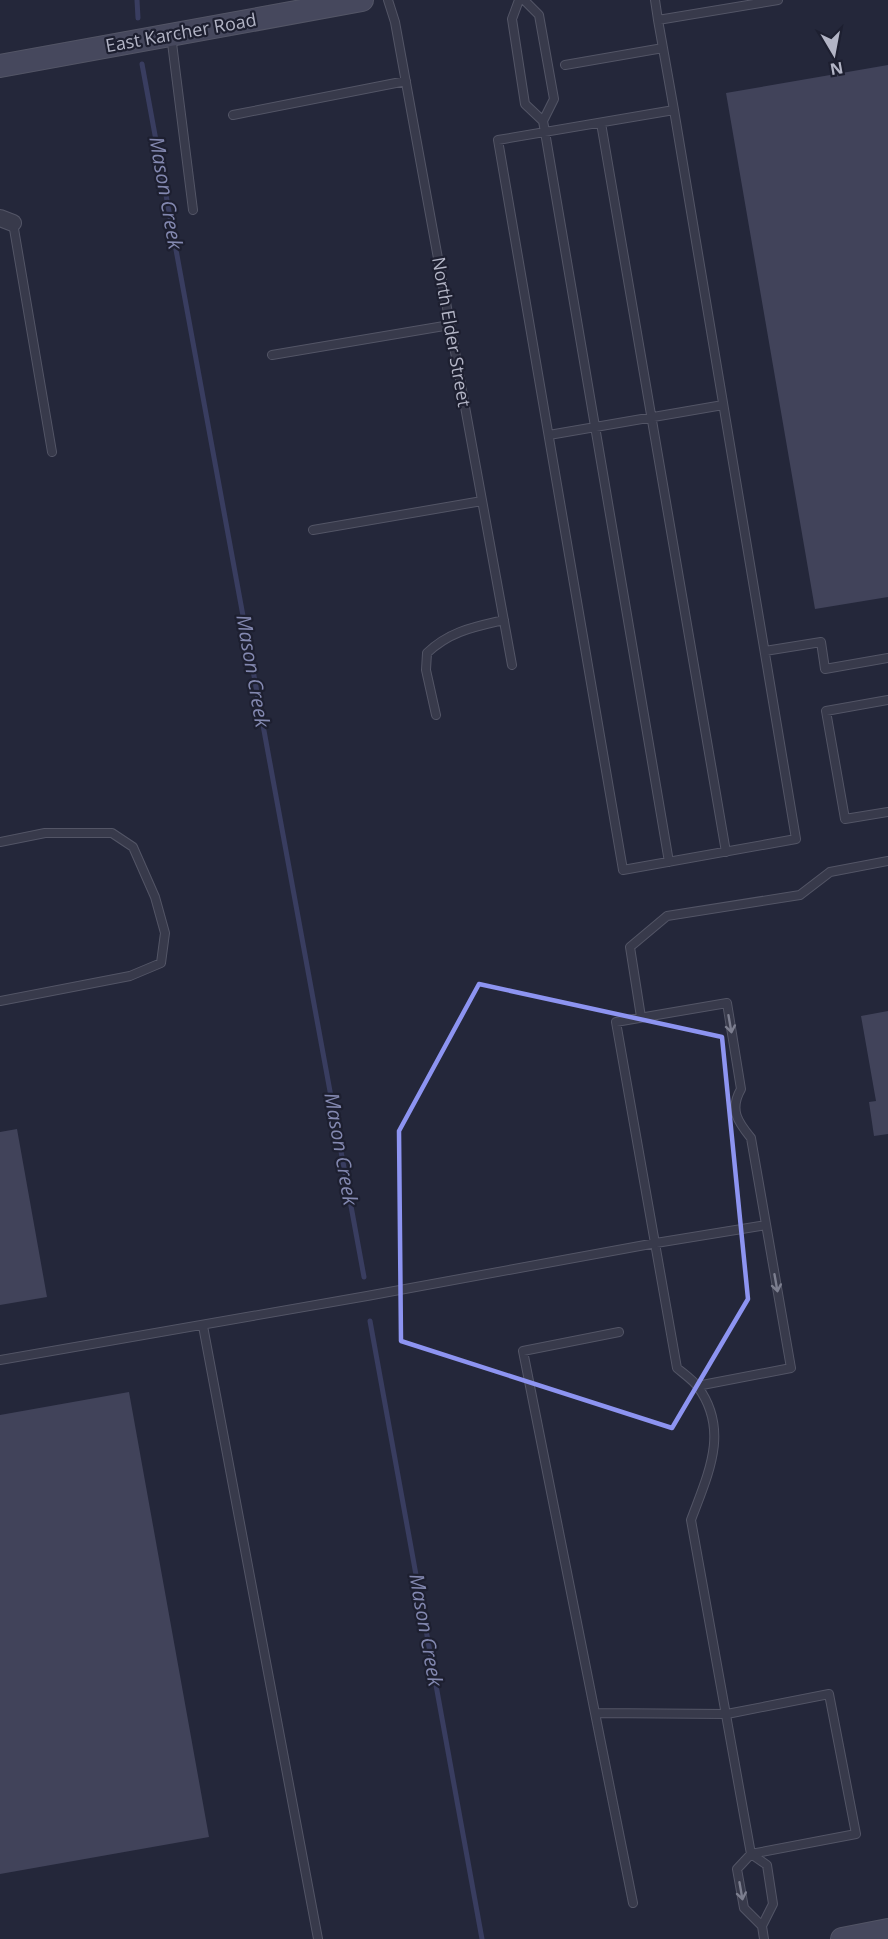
<svg xmlns="http://www.w3.org/2000/svg" width="888" height="1939" font-family="'Open Sans',sans-serif">
<rect width="100%" height="100%" fill="#24273a"/>
<g fill="none" stroke-linecap="round" stroke-linejoin="round">
<path stroke="#393d60" stroke-width="5" d="M137,0L138,18
M142,64L364,1277
M370,1321L482,1939"/>
</g>
<path fill="#41435a" d="M888,65V597L815,609L726,93Z
M888,1011V1134L874,1136L869,1102L876,1101L861,1016Z
M17,1129L47,1297L0,1305V1132Z
M129,1392L209,1837L0,1874V1415Z"/>
<g fill="none" stroke-linecap="round" stroke-linejoin="round">
<defs>
<path id="lane" d="M388,0L395,22L512,665
M519,0L512,19L525,104L543,121L545,132L669,862
M524,0L539,15L554,99L543,121
M655,0L658,20L778,0
M658,20L674,110L796,839L623,870L498,140L674,110
M171,35L193,210
M565,65L663,48
M233,115L406,81
M601,123L726,852
M13,223L52,452
M272,355L450,325
M549,435L723,405
M313,530L482,501
M765,651L821,642L825,669L888,658
M888,700L826,711L845,819L888,812
M436,715L426,670L427,653C450,631 474,627 504,620
M0,842L45,833H112L133,847L155,897L165,933L161,963L130,976L0,1001
M641,1017L630,947L667,916L800,895L830,872L888,861
M203,1326L318,1939
M619,1332L523,1351L595,1713L727,1714L829,1694L856,1834L751,1854L737,1869L744,1908L762,1926
M0,1360L367,1296L656,1243L766,1225
M697,1386L791,1368L751,1138C738,1122 729,1110 741,1089L727,1003L616,1022L677,1368C684,1374 693,1380 698,1387C730,1431 708,1474 691,1520L751,1854L767,1865L773,1904L762,1926L764,1939
M595,1713L633,1903"/>
<path id="street" d="M0,218L13,223"/>
<path id="secondary" d="M0,66L362,0
M842,1939L888,1930"/>
</defs>
<use href="#lane" stroke="#535566" stroke-width="10"/>
<use href="#street" stroke="#535566" stroke-width="18"/>
<use href="#secondary" stroke="#535566" stroke-width="24"/>
<use href="#lane" stroke="#383a4b" stroke-width="8"/>
<use href="#street" stroke="#383a4b" stroke-width="16"/>
<use href="#secondary" stroke="#46485d" stroke-width="22"/>
</g>
<defs><path id="oneway-shaft" d="M-6 0H5M1.5-3L5.5 0L1.5 3" fill="none" stroke-width="1.6" stroke-linecap="round" stroke-linejoin="round" transform="scale(1.5)"/></defs>
<g stroke="#7c7e8f">
<use href="#oneway-shaft" transform="translate(730 1024) rotate(80)"/>
<use href="#oneway-shaft" transform="translate(776 1283) rotate(80)"/>
<use href="#oneway-shaft" transform="translate(741 1891) rotate(80)"/>
</g>
<path fill="none" stroke="#8d94f1" stroke-width="4.5" stroke-linejoin="round" d="M479,984L722,1037L748,1299L672,1428L401,1341L399,1131Z"/>
<g text-anchor="middle" stroke-width="4.5" stroke-linejoin="round" paint-order="stroke">
<g font-size="18" fill="#b3b5c6" stroke="#1d1f30">
<text transform="translate(181 33) rotate(-10)" y="6">East Karcher Road</text>
<text transform="translate(451 332) rotate(80)" y="6">North Elder Street</text>
</g>
<g font-size="20" font-style="italic" fill="#8489b1" stroke="#1d1f30">
<text transform="translate(166 193) rotate(80)" y="7">Mason Creek</text>
<text transform="translate(253 671) rotate(80)" y="7">Mason Creek</text>
<text transform="translate(341 1149) rotate(80)" y="7">Mason Creek</text>
<text transform="translate(426 1630) rotate(80)" y="7">Mason Creek</text>
</g>
</g>
<g transform="translate(834 54) rotate(170)" stroke="#1d1f30" stroke-width="4.5" paint-order="stroke">
<path d="M0-4.5L10 22L0 15L-10 22Z" fill="#b3b5c6"/>
<text y="-9" font-size="16" font-weight="bold" text-anchor="middle" fill="#b3b5c6">N</text>
</g>
</svg>
